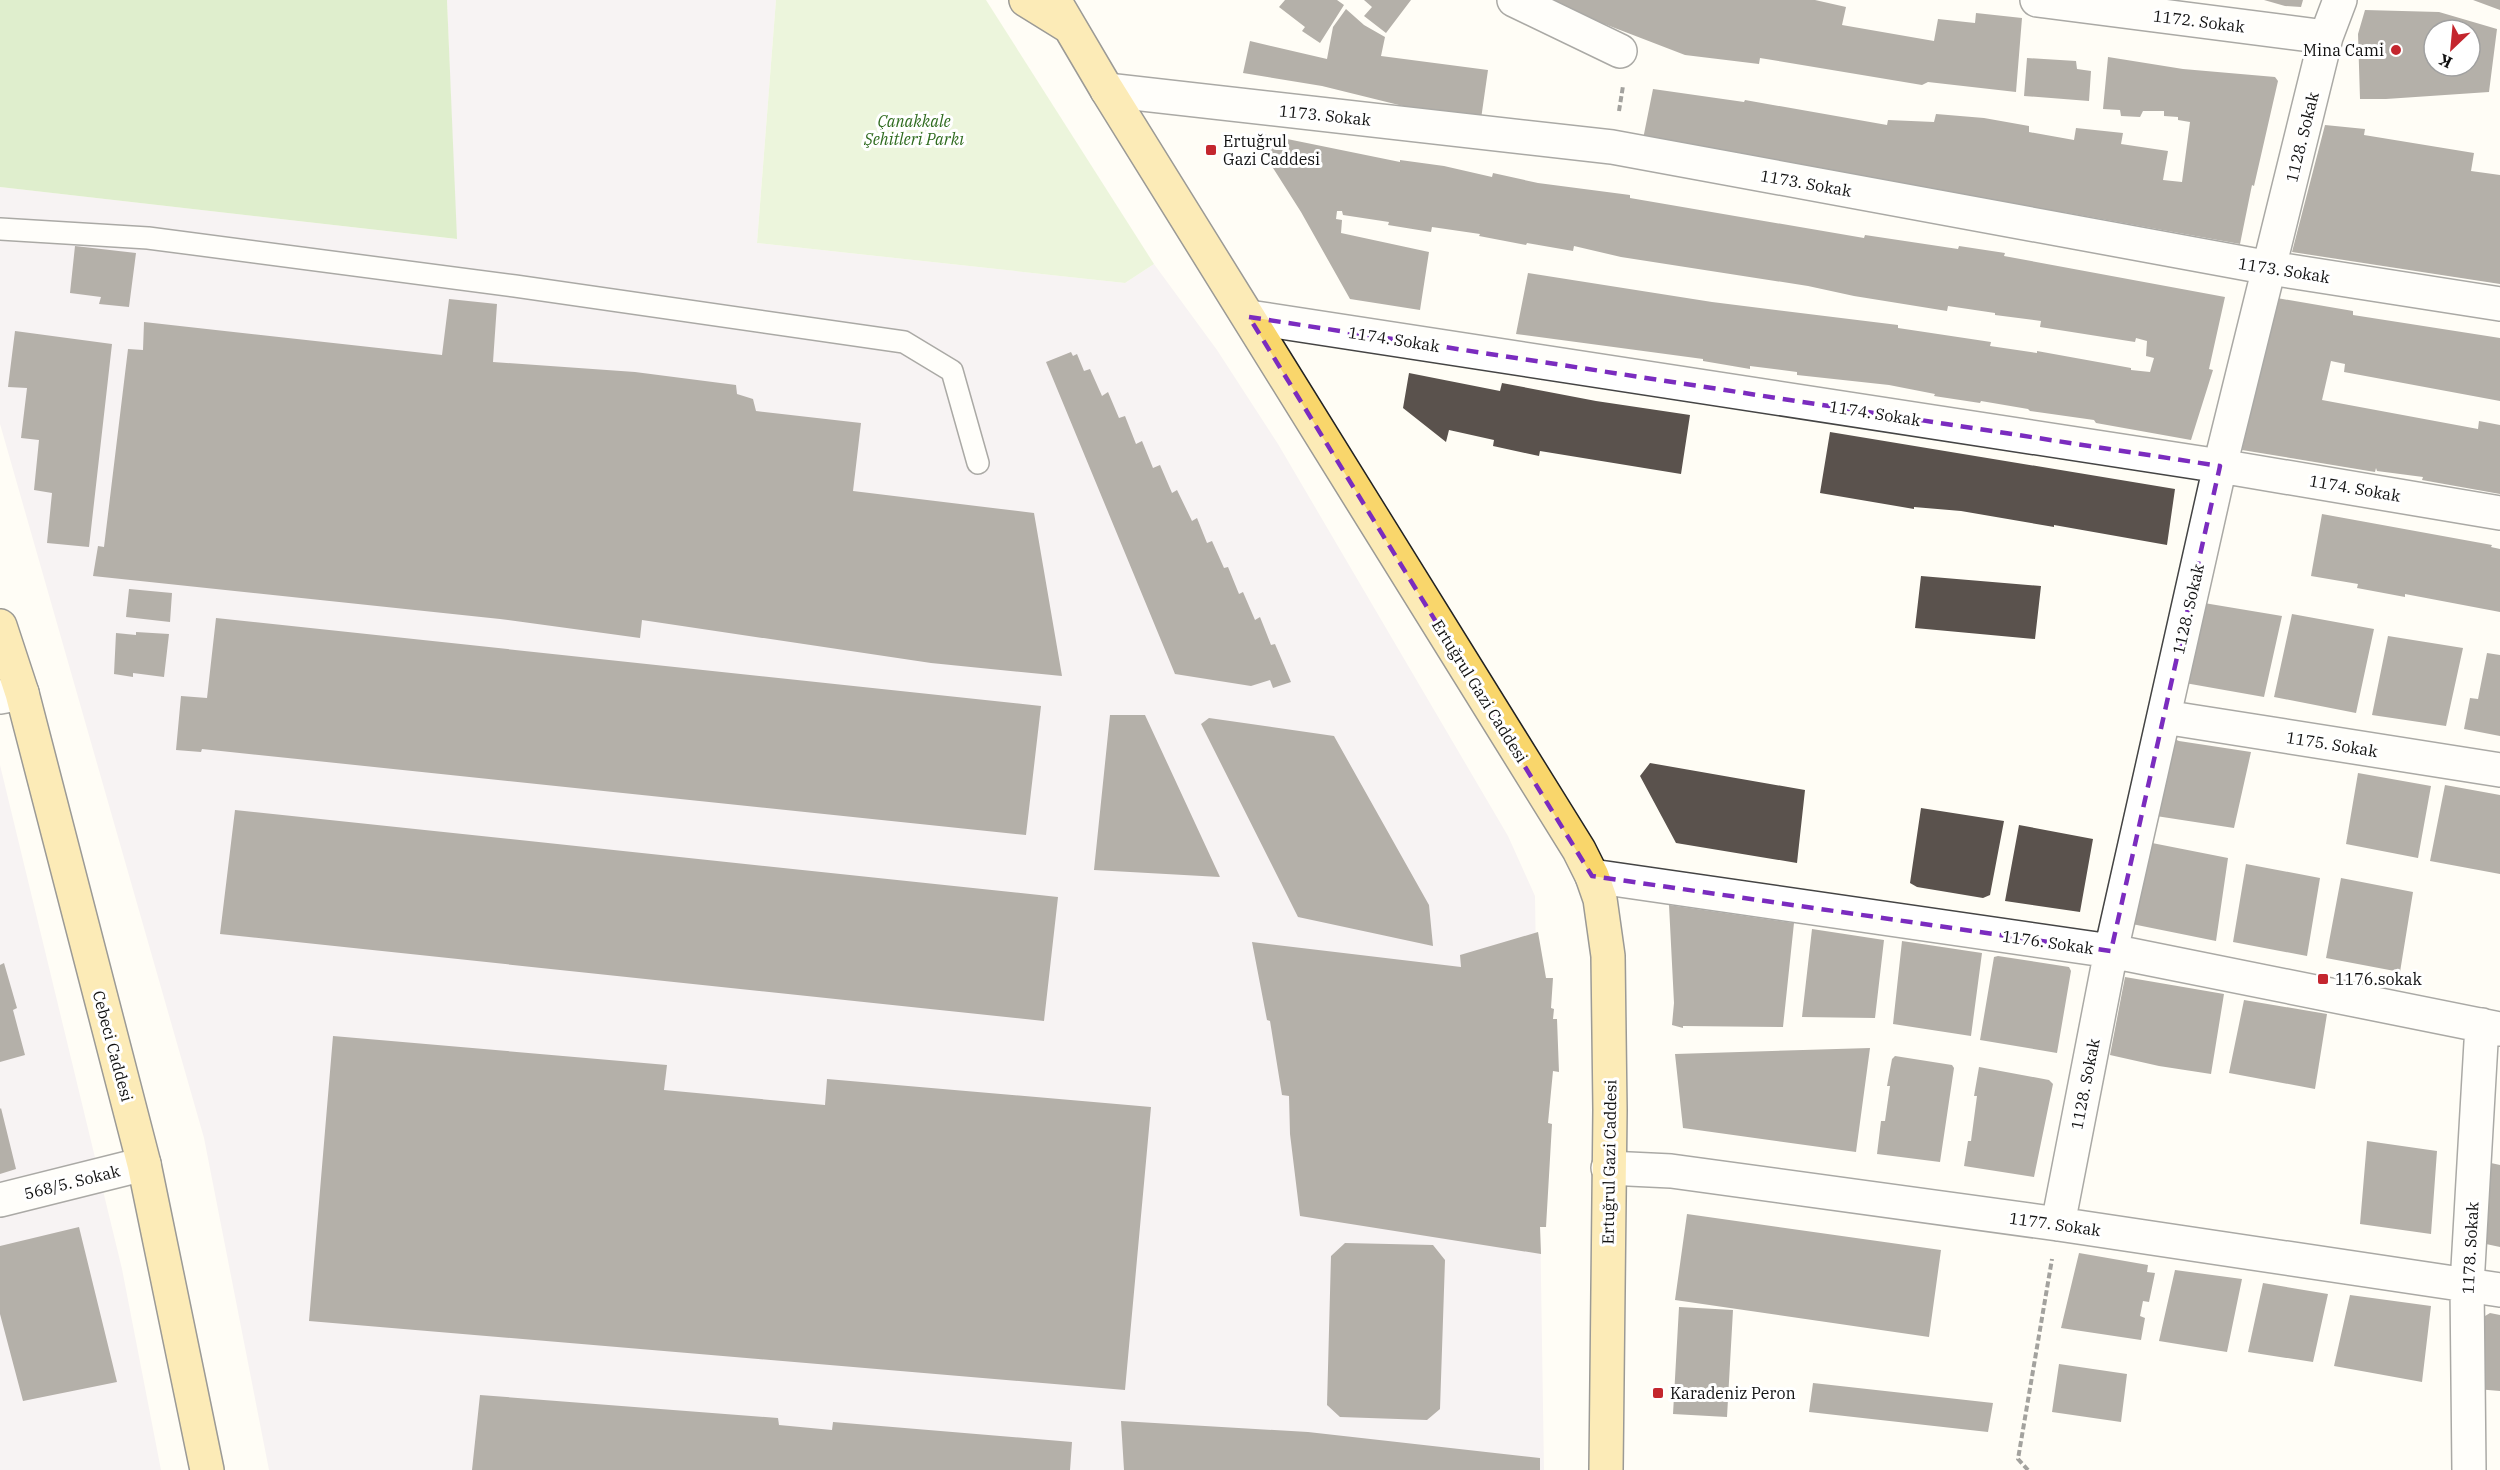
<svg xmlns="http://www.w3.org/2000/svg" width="2500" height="1470" font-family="'IBM Plex Serif',serif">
<rect width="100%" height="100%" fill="#fffdf5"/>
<path fill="#eee6ef" d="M447,0H776L757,243L1125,283L1154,264L1217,350L1278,444L1508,836L1535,896L1544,1470H269L204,1138L0,424V187L456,239Z
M0,765L122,1269L161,1470H0Z"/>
<path fill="#d5ebbd" d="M776,0H986L1154,264L1125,283L757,243Z"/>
<path fill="#b9dc9c" d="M0,0H447L457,239L0,187Z"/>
<path fill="#5a524d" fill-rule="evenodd" d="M1285,0H1337L1344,5L1320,43L1302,31L1305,27L1279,7Z
M1364,0H1411L1386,33L1364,16L1372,7Z
M1542,0H1815L1846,7L1842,25L1934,41L1938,19L1975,23L1976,13L2022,18L2016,92L1928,82L1922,85L1760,58L1759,64L1685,55Z
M2264,0H2303L2301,7L2285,6Z
M2473,0H2500V10Z
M1346,9L1364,25L1385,37L1381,56L1488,70L1481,119L1403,106L1322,86L1243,73L1250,41L1327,59L1333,27Z
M2365,10L2439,12L2497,29L2489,92L2386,99H2360L2358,34ZM2434,30H2470V66H2434Z
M2108,57L2183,69L2275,77L2278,81L2254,186L2252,185L2240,244L2062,212V216L2014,207L2015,204L1642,144L1653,89L1744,102L1745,100L1887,125L1888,120L1934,122L1936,114L1984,118L2029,126V132L2074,140L2076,128L2123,133L2121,144L2168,151L2163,180L2182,182L2190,122L2178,120V117L2164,116V111H2143L2140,117L2121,116L2120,110L2103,109Z
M2027,58L2076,61L2077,69L2091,71L2089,101L2024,96Z
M2325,125L2365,129L2364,135L2474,153L2471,171L2500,175V284L2292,252Z
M1262,134L1400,162V160L1444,166L1492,177L1493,173L1538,183L1630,195V198L1864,238L1865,235L1958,249L1959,246L2005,253L2004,256L2225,297L2209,369L2213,370L2191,440L2096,423L2094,420L2030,411L2028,409L1981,401L1980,403L1934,396L1935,394L1889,385L1797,375V372L1750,366V369L1703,361V359L1516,334L1528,273L1712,302L1898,325V328L1991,342L1990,346L2037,353V351L2131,368V370L2150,372L2154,358L2146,356L2147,341L2136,338L2135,342L2040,327L2041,321L1995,315V313L1948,306L1947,311L1854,296L1808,286L1621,257L1574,246L1573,251L1527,243L1526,245L1479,236L1480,234L1432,227L1431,232L1388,225L1389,222L1343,215L1342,211H1337L1336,219L1342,220L1341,233L1429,252L1420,310L1350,299L1301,212L1259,146Z
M75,246L136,253L129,307L99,304L101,297L70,293Z
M2277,298L2353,311V315L2500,338V401L2344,372L2345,364L2331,361L2322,400L2478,429L2479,421L2500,425V494L2422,480L2423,477L2377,471L2376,468L2375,472L2242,450Z
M449,299L497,304L493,362L635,372L736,385L737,394L753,399L756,411L861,423L853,491L1034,513L1062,676L931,663L642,620L640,638L500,619L93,576L98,546L104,547L128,349L143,350L144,322L442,355Z
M15,331L112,344L89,547L47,543L52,493L34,490L39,440L21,438L27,388L8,387Z
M1071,352L1073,356L1077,354L1084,371L1090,369L1102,396L1108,392L1119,418L1125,416L1136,444L1142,441L1153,468L1160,465L1172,493L1177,490L1192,521L1197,518L1207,543L1212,541L1224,568L1228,567L1239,594L1243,592L1255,620L1260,617L1271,645L1275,644L1291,682L1273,688L1270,680L1251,686L1175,674L1046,362Z
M1409,373L1500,391L1502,383L1596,401L1690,415L1681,474L1540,451L1539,456L1493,446L1494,440L1449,430L1446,442L1403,408Z
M1830,432L2175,489L2167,545L2054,525V527L1961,511L1914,507V509L1820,493Z
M2322,514L2492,545L2491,547L2500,549V612L2405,594V597L2357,588L2358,584L2311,576Z
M1921,576L2041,586L2035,639L1915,628Z
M129,589L172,593L170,622L126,617Z
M2204,603L2282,616L2264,697L2185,683Z
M2292,614L2374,629L2356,713L2274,697Z
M216,618L1041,706L1026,835L202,749L201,752L176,750L181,696L207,698Z
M136,632L169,634L164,677L133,673V677L114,674L116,633L136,635Z
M2388,636L2463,648L2446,726L2372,715Z
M2487,653L2500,655V736L2464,729L2470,698L2478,699Z
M1110,715H1145L1220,877L1094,870Z
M1209,718L1334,736L1429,905L1433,946L1298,917L1201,724Z
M2172,738L2179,741L2251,752L2234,828L2156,816Z
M1650,763L1805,790L1797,863L1676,843L1640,776Z
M2358,773L2431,786L2418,858L2346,844Z
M2445,785L2500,795V874L2430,861Z
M1921,808L2004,821L1990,895L1983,898L1917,887L1910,883Z
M235,810L1058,897L1044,1021L220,934Z
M2019,825L2093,839L2080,912L2005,901Z
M2147,842L2228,858L2216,941L2132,924Z
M2246,864L2320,878L2307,956L2233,942Z
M2341,878L2413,892L2400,972L2326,958Z
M1669,905L1794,923L1783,1027L1683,1026V1028L1672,1025L1674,1003Z
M1812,929L1884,940L1875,1018L1802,1017Z
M1538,932L1546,978H1553L1551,1008L1554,1009L1553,1019H1557L1559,1072L1553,1071L1548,1123L1552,1124L1546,1227H1540L1541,1254L1300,1216L1290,1134L1289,1096L1282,1095L1270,1021L1267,1020L1252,942L1461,967L1460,955Z
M1902,941L1982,953L1971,1036L1893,1024Z
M1998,956L2069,967L2071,971L2057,1053L1980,1040L1994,957Z
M4,963L17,1008L13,1010L25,1055L0,1062V965Z
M2125,977L2224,994L2211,1074L2159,1066L2110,1055Z
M2244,1000L2327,1014L2315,1089L2229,1073Z
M333,1036L667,1065L664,1090L825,1105L827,1079L1151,1107L1125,1390L309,1321Z
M1870,1048L1856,1152L1683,1128L1675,1054Z
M1895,1056L1952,1065L1954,1068L1940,1162L1877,1154L1881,1121H1885L1890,1086H1887L1892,1059Z
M1979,1067L2049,1080L2053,1084L2034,1177L1964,1166L1968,1141H1971L1977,1096H1974Z
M1,1108L16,1169L0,1174V1109Z
M2367,1141L2437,1151L2431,1234L2360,1224Z
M2491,1163L2500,1165V1247L2486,1244Z
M1687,1214L1941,1250L1929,1337L1675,1300Z
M79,1227L117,1382L23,1401L0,1314V1246Z
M1345,1243L1433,1245L1445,1260L1440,1409L1427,1420L1340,1417L1327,1405L1331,1256Z
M2079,1253L2148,1265L2147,1272L2155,1273L2149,1302L2143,1301L2140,1316L2145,1318L2141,1340L2061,1328Z
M2175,1270L2242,1279L2227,1352L2159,1341Z
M2263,1283L2328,1294L2313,1362L2248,1352Z
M2350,1295L2431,1306L2422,1382L2334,1366Z
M1679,1307L1733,1310L1727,1417L1673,1414Z
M2490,1313L2500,1315V1391L2476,1389L2474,1385L2485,1316Z
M2059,1364L2127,1374L2121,1422L2052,1412Z
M1813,1383L1993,1403L1988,1432L1809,1412Z
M480,1395L778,1418L779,1425L832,1430L833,1422L1072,1442L1070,1470H472Z
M1121,1421L1308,1432L1540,1458V1470H1124Z"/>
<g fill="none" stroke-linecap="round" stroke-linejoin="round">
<defs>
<path id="lane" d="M0,229L148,238L515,286L904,342L952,371L978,463"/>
<path id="street" d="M1514,0L1620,51
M2037,0L2326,37
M1107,90L1612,147L2270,268L2500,304
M1249,317L2220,466L2500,513
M0,697L22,693
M2164,717L2500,770
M1592,876L2111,951L2500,1029
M1608,1168L1671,1171L2058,1224L2500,1290
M0,1200L144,1164
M2058,1224L2111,951L2220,466L2326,37L2340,0
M2469,1470L2467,1285L2482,1025"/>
<path id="primary" d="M1026,0L1068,26
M1054,0L1107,90L1579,850L1592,876L1600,899L1608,956L1610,1110L1606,1470
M0,626L22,693L144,1164L207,1470"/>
</defs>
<use href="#lane" stroke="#444" stroke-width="24"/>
<use href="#street" stroke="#444" stroke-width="36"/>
<use href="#primary" stroke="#222" stroke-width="36"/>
<path stroke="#333" stroke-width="4" stroke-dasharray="6 3" stroke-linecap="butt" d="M1619,111L1623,86
M2028,1470L2018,1459L2052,1259"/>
<use href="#lane" stroke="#fff" stroke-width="21"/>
<use href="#street" stroke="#fff" stroke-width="33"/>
<use href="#primary" stroke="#f9d66b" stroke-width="33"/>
</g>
<path d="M0 0H2500V1470H0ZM1249,317L2220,466L2111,951L1592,876Z" fill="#fffdf5" fill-opacity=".55" fill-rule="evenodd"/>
<path fill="none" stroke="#7b2cbf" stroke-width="4.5" stroke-dasharray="12 8" stroke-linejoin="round" d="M1249,317L2220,466L2111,951L1592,876Z"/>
<g fill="#c4262e" stroke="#fff" stroke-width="2">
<circle cx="2396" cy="50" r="6"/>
<rect x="1205" y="144" width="12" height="12" rx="3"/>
<rect x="2317" y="973" width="12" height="12" rx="3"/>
<rect x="1652" y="1387" width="12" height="12" rx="3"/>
</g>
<g text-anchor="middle" stroke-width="6" stroke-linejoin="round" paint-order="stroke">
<g font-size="16" fill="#111" stroke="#fff">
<text transform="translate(2199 21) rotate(7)" y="6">1172. Sokak</text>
<text transform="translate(1325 115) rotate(6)" y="6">1173. Sokak</text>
<text transform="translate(2302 137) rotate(-76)" y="6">1128. Sokak</text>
<text transform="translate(1806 183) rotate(10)" y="6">1173. Sokak</text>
<text transform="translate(2284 270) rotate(9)" y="6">1173. Sokak</text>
<text transform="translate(1394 339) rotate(9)" y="6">1174. Sokak</text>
<text transform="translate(1875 413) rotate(9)" y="6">1174. Sokak</text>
<text transform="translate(2355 488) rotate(10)" y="6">1174. Sokak</text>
<text transform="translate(2188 609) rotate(-77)" y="6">1128. Sokak</text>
<text transform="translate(1480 691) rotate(58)" y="6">Ertuğrul Gazi Caddesi</text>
<text transform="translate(2332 744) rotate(9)" y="6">1175. Sokak</text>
<text transform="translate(2048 942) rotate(8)" y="6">1176. Sokak</text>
<text transform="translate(113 1046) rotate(75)" y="6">Cebeci Caddesi</text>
<text transform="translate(2085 1084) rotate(-79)" y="6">1128. Sokak</text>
<text transform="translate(1609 1162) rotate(-89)" y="6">Ertuğrul Gazi Caddesi</text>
<text transform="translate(72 1182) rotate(-14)" y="6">568/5. Sokak</text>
<text transform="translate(2055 1224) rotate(8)" y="6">1177. Sokak</text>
<text transform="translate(2470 1248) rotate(-87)" y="6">1178. Sokak</text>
</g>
<g font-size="16" fill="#111" stroke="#fff" text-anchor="start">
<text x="2384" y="56" text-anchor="end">Mina Cami</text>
<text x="1223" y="147">Ertuğrul<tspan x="1223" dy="18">Gazi Caddesi</tspan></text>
<text x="2335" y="985">1176.sokak</text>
<text x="1670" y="1399">Karadeniz Peron</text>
</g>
<g font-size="16" font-style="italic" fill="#2f6b1f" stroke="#fff">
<text x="914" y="127">Çanakkale<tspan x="914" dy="18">Şehitleri Parkı</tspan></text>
</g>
</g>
<g transform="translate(2452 48) rotate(206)"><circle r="28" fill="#ffffff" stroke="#a0a0a0" stroke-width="1.5"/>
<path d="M0-4.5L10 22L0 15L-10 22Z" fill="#c4262e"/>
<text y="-9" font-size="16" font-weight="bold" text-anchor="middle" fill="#111111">K</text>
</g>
</svg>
